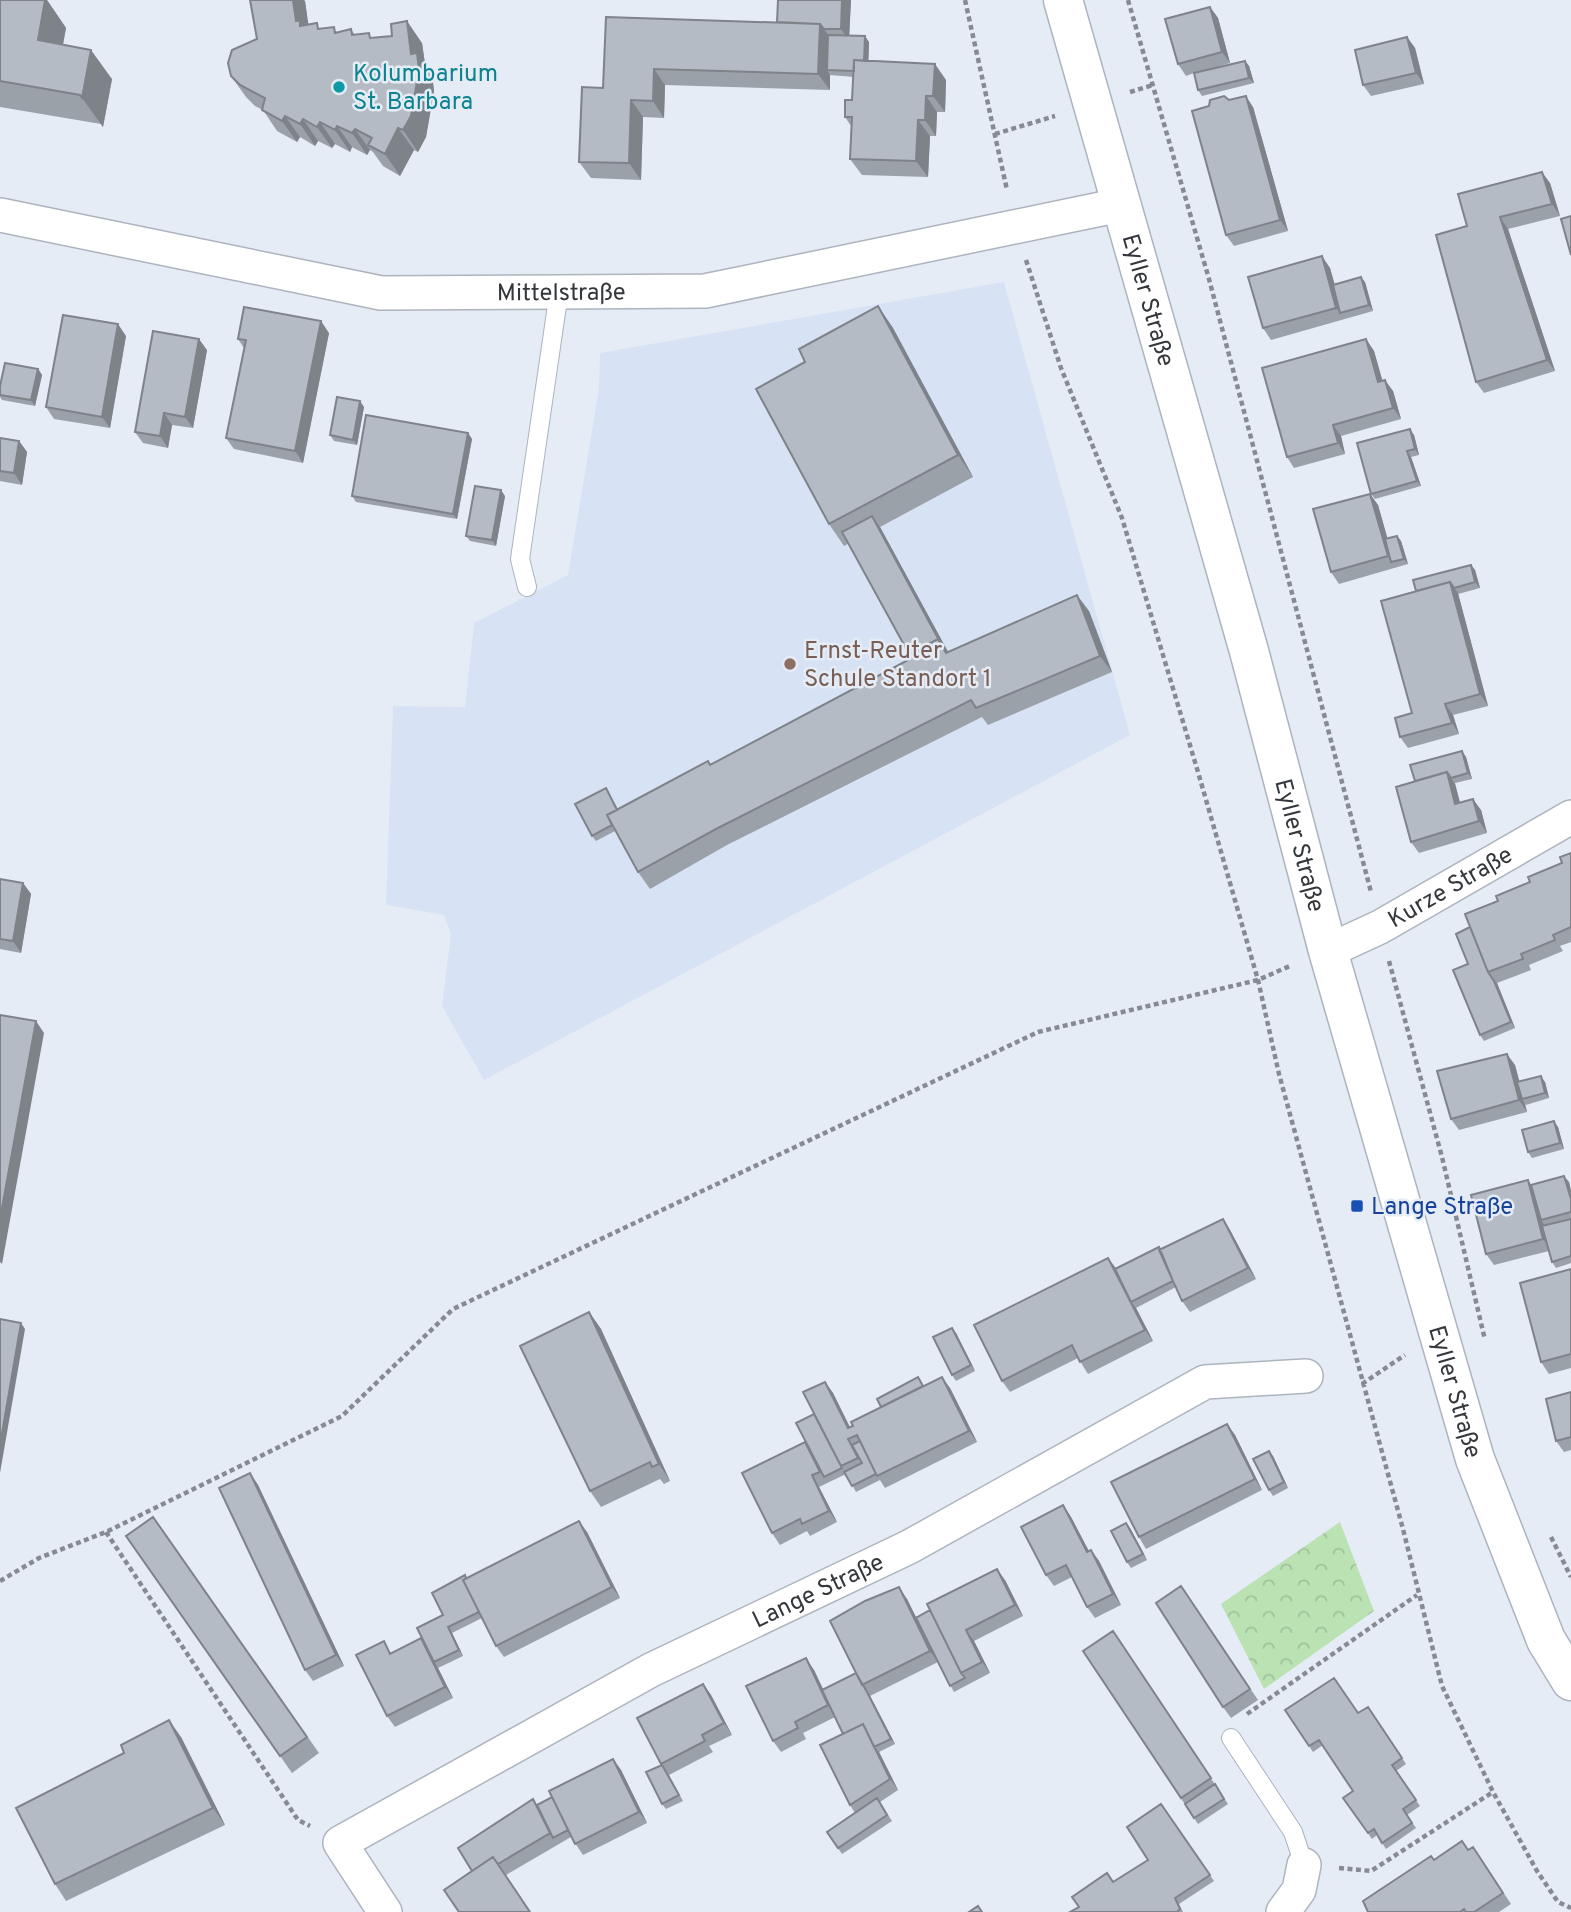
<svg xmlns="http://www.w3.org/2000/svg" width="1571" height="1912" font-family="Overpass,sans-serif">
<defs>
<pattern id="park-crowns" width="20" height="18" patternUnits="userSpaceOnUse" patternTransform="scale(1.75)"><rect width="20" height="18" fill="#bae2b3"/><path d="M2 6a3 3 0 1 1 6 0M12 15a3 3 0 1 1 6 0" fill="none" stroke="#a0c29b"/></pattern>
</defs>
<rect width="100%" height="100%" fill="#e5ecf6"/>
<path fill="#d7e3f4" d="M1004,282L1130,735L484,1080L442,1006L451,934L444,915L386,905L393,706L465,707L474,623L568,575L599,388L600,353Z"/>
<path fill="url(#park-crowns)" d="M1340,1522L1374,1611L1264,1689L1221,1604Z"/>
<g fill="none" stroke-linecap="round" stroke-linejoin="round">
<defs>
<path id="lane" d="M527,587L520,559L559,292
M1231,1738L1293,1832L1304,1865"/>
<g id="street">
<path id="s1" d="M0,215L381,293L559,292L705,291L1120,205"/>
<path id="s2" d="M1328,951L1380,927L1571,817"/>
<path id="s3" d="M385,1912L340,1843L651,1670L909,1547L1205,1382L1306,1376"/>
<path d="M1283,1912L1299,1890L1304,1865"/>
</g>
<g id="secondary">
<path id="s4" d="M1063,0L1249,651L1328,951L1475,1459L1546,1640L1571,1681"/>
</g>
</defs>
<use href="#lane" stroke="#adb4be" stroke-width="20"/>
<use href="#street" stroke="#adb4be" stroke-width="36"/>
<use href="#secondary" stroke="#adb4be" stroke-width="41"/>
<path stroke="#868b92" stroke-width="4.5" stroke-dasharray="5 3.5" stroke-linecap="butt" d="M965,0L1007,190
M1128,0L1209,279L1371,892
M1130,92L1153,85
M995,134L1055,116
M1026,260L1061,368L1122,518L1198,772L1258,980L1279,1074L1403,1529L1442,1686L1493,1792L1537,1871L1558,1902L1571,1908
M1389,961L1442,1157L1485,1340
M1362,1384L1405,1355
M106,1532L298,1820L310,1826
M1551,1537L1571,1577
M0,1581L39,1558L106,1532L342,1416L453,1309L1038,1032L1258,980L1292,965
M1247,1714L1417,1595
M1339,1868L1371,1871L1493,1792"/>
<use href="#lane" stroke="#fff" stroke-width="18"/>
<use href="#street" stroke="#fff" stroke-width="33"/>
<use href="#secondary" stroke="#fff" stroke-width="38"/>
</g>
<path fill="#9ba1a9" d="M0,0H47L66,28L63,45L112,79L103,127L101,124L0,107Z
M851,0L849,36L869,42L868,61L946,80L945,112H937L936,136H930L928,177L862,175L850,159L851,126L845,117L852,100L854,77L830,75V90L665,85L664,118L643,117L641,180L591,178L579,162L603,88L777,22Z
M305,1L308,25L321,29L338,32L351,29L355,35L373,38L422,43L425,64L432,75L434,91L426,137L418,152L414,150L400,176L383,166L373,152L370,150L367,155L352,147L350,152L335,144L332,148L318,141L315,146L300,137L297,142L277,131L263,110L255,106L246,97L231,76L257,39Z
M1210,7L1218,18L1230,63L1196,73L1245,61L1249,66L1254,83L1202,96L1198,90L1194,73L1186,76L1178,64Z
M1407,37L1415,48L1424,84L1371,96L1363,85Z
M1229,100L1253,107L1288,231L1234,246L1226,235L1209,106Z
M1550,183L1560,216L1508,229L1555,371L1484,393L1476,382L1467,226Z
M1330,268L1334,284L1365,282L1373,311L1271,340L1263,328Z
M878,306L893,328L973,477L880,527L948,652L1089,611L1112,672L988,725L982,717L727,845L650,889L638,872L615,831L596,841L592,836L606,788L618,809L711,765L910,659L909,654L849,543L844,546L829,524L805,362Z
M329,333L303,463L234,449L226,438L244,348L238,339Z
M126,336L110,428L54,419L46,407Z
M1366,339L1374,351L1382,380L1393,391L1401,419L1341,436L1345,454L1294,468L1287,457Z
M207,350L193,428L172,425L168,448L143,443L135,432Z
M38,369L42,375L35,406L2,400L0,397V386Z
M364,407L357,445L334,441L330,435Z
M468,433L472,439L457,519L356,502L352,496Z
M1414,435L1419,455L1411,457L1421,486L1375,499L1371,494Z
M0,438L19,441L27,452L22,485L0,481Z
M1370,494L1378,505L1387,538L1397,536L1401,541L1408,564L1339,584L1331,572Z
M505,496L496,546L470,541L466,536Z
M1471,565L1475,570L1480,588L1458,594L1488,706L1453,715L1459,734L1408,748L1400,737L1412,713L1416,591Z
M1462,751L1466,757L1472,779L1455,783L1460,802L1481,810L1487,833L1419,853L1411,842L1415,781Z
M1571,853V942L1560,946L1563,951L1529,965L1531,970L1497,983L1515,1028L1484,1041L1480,1035L1468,964L1470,927L1498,901L1562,863Z
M0,879L23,883L31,894L21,953L0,949Z
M1515,1065L1519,1081L1545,1082L1549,1098L1526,1105L1525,1104L1527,1112L1459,1130L1451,1119Z
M1558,1127L1564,1149L1532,1158L1528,1152Z
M1528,1180L1531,1185L1569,1182L1571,1191V1263L1556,1268L1552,1262L1549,1251L1494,1265L1486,1254Z
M1223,1219L1230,1230L1256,1279L1190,1312L1182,1301L1176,1287L1136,1308L1153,1341L1088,1374L1078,1358L1010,1392L1002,1381L1108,1258L1116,1268L1161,1249Z
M1571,1269V1368L1549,1374L1541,1362Z
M589,1312L601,1329L670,1481L664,1484L660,1479L601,1507L590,1491Z
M956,1333L975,1371L956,1381L952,1375Z
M825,1382L833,1393L850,1427L924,1386L950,1388L977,1442L885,1488L880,1480L856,1492L846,1474L819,1487L837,1522L810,1536L807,1531L780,1545L772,1533L809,1448Z
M1571,1392V1450L1564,1452L1556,1441Z
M1227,1424L1235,1435L1262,1490L1146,1549L1139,1537Z
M1273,1456L1288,1488L1273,1496L1269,1490Z
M250,1473L258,1485L344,1666L313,1681L305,1670Z
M1063,1505L1071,1517L1089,1551L1091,1550L1099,1561L1121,1605L1095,1618L1087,1607L1072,1577L1054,1586L1046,1575Z
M153,1517L319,1753L292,1773L126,1536Z
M1130,1528L1147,1560L1131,1568L1127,1562Z
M587,1532L620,1598L504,1657L496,1646L482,1618L452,1633L463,1656L438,1668L453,1698L395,1727L387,1716L392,1653L425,1643L467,1578Z
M1005,1580L1023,1616L974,1641L990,1673L954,1692L938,1662L870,1696L895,1744L879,1752L898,1790L880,1802L892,1821L842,1854L827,1832L855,1813L850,1805L843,1734L835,1717L803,1733L806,1739L781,1752L773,1741L814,1670L823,1690L856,1673L907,1599L916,1617Z
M1181,1586L1258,1700L1231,1718L1223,1707Z
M1113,1631L1228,1804L1198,1824L1083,1651Z
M703,1684L711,1695L732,1735L709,1746L713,1752L669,1775L683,1801L666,1809L662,1804V1765L637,1718Z
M1368,1707L1406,1764L1396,1771L1420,1806L1407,1815L1416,1828L1386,1849L1377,1835L1372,1839L1343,1798L1353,1791L1323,1745L1313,1752L1285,1710L1358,1713Z
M181,1737L225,1825L66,1901L55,1884Z
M613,1759L621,1770L647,1823L583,1855L571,1837L506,1875L472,1871L533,1799L537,1805Z
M1161,1804L1214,1881L1179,1904L1183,1912H1070L1148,1860Z
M1473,1847L1511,1904L1499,1912H1368L1434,1860L1468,1850Z"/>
<path fill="#7e838a" d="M45,0H47L66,28L58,70L38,40Z
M293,0H304L305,1L310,35L296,21Z
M842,0H851L849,41L841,29Z
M1210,7L1218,18L1230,63L1222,52Z
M407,21L422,43L425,64L432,75L434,91L426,137L418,152L403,130L411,54Z
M820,24L832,40L827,70L830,75V90L818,74Z
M865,36L869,42L868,77L864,71Z
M1407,37L1415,48L1424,84L1416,73Z
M91,50L112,79L103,127L82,98Z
M1245,61L1249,66L1254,83L1249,78Z
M935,64L946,80L945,112L933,96Z
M654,69L665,85L664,118L653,101Z
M926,96L937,112L936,136L925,120Z
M1246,96L1253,107L1288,231L1280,220Z
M631,100L643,117L641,180L629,163Z
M285,116L300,137L297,142L282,121Z
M303,119L318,141L315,146L300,124Z
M918,120L930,136L928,177L916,161Z
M320,122L335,144L332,148L317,127Z
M337,126L352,147L350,152L335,130Z
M398,128L414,150L400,176L385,154Z
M355,129L370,150L367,155L352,133Z
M1542,172L1550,183L1560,216L1552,204Z
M1500,217L1508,229L1555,371L1547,360Z
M1322,256L1330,268L1343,313H1340L1336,308Z
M1361,277L1365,282L1373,311L1369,305Z
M878,306L893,328L973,477L958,455Z
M321,321L329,333L303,463L295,451Z
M118,324L126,336L110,428L102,417Z
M199,339L207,350L193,428L185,417Z
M1366,339L1374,351L1386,393L1378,382Z
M38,369L42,375L35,406L31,400Z
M1385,380L1393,391L1401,419L1393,408Z
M360,401L364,407L357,445L353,440Z
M164,413L172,425L168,448L160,436Z
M1333,425L1341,436L1345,454L1338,443Z
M1410,429L1414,435L1419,455L1415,449Z
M468,433L472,439L457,519L453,514Z
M19,441L27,452L22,485L14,473Z
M1407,451L1411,457L1421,486L1417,481Z
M501,490L505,496L496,546L492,540Z
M1370,494L1378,505L1394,561L1391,562L1388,556Z
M872,516L880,527L958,670L946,653Z
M1397,536L1401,541L1408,564L1404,559Z
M1471,565L1475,570L1480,588L1475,582Z
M1450,582L1458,593L1488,706L1480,694Z
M1077,595L1089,611L1112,672L1100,656Z
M1445,704L1453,715L1459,734L1452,723Z
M1462,751L1466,757L1472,779L1468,773Z
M1447,772L1455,784L1463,815L1455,804Z
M1473,799L1481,810L1487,833L1479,821Z
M23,883L31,894L21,953L13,941Z
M1494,981L1497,983L1515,1028L1511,1022Z
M36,1021L44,1033L2,1264L0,1262V1219Z
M1507,1054L1515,1065L1524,1099H1522L1525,1104L1527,1112L1519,1100Z
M1541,1076L1545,1082L1549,1098L1545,1093Z
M1554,1121L1558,1127L1564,1149L1560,1143Z
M1564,1176L1569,1182L1571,1191V1199Z
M1528,1180L1535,1191L1541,1220L1545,1226L1551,1250L1543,1239Z
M1223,1219L1230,1230L1256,1279L1248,1268Z
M1108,1258L1116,1269L1131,1302L1136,1308L1153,1341L1145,1330Z
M589,1312L601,1329L670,1481L659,1464Z
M21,1323L25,1329L0,1473V1445Z
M952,1328L956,1333L975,1371L971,1365Z
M942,1377L950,1388L977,1442L969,1431Z
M825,1382L833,1393L854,1436L848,1428Z
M1227,1424L1235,1435L1262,1490L1255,1479Z
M1269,1451L1273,1456L1288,1488L1284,1482Z
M250,1473L258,1485L344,1666L336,1655Z
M812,1475L819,1487L837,1522L829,1511Z
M1063,1505L1071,1517L1095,1563L1087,1552Z
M579,1521L587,1532L620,1598L612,1587Z
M1126,1523L1130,1528L1147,1560L1143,1554Z
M1091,1550L1099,1561L1121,1605L1113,1594Z
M997,1569L1005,1580L1023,1616L1015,1605Z
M899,1587L907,1599L938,1662L930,1651Z
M448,1627L452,1633L463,1656L459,1650Z
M966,1630L974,1641L990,1673L982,1662Z
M421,1638L438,1668L453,1698L445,1687Z
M806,1658L814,1670L836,1716L828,1705Z
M703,1684L711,1695L732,1735L724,1723Z
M867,1692L870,1696L895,1744L891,1739Z
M169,1720L181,1737L225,1825L213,1808Z
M863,1724L874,1747L879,1752L898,1790L890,1779Z
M613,1759L621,1770L647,1823L639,1812Z"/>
<path fill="#b4bbc5" stroke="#7e838a" stroke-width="2" d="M0,0H45L38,40L91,50L82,98L80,95L0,81Z
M250,0H293L296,21L300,20V26L317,23L318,29L334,27L335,33L351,29L352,35L369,33L370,38L392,36L391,24L407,21L411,54L417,53L419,70L411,116L403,130L398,128L385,154L368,145L372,138L355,129L352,133L337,126L335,130L320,122L317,127L303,119L300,124L285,116L282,121L262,110L265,98L240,85L231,76L228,63L232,50L257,39Z
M778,0H842L841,29H824L820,24L777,22Z
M1210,7L1222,52L1178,64L1165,19Z
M606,17L820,24L818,74L654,69L653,101L631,100L629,163L579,162L582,87L603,88Z
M828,35L865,36L864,61L854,60V71L827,70Z
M1407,37L1416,73L1363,85L1355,50Z
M854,60L935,64L933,96H926L925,120H918L916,161L850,159L852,117H845V100H852Z
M1245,61L1249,78L1198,90L1194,73Z
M1224,96L1229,100L1246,96L1280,220L1226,235L1192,111L1209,106L1210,100Z
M1542,172L1552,204L1500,217L1547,360L1476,382L1436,235L1467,226L1458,194Z
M1571,216V255L1561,219Z
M1322,256L1336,308L1263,328L1248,277Z
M1361,277L1369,305L1340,313L1333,285Z
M878,306L958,455L829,524L756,389L805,362L799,349Z
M244,307L321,321L295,451L226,438L246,340L238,339Z
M63,315L118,324L102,417L46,407Z
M153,331L199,339L185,417L164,413L160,436L135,432Z
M1366,339L1378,382L1385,380L1393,408L1333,425L1338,443L1287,457L1262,368Z
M5,363L38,369L31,400L0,395V386Z
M337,397L360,401L353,440L330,435Z
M366,415L468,433L453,514L352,496Z
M1410,429L1415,449L1407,451L1417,481L1371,494L1357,443Z
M0,438L19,441L14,473L0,471Z
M475,486L501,490L492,540L466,536Z
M1370,494L1388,556L1331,572L1313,509Z
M872,516L941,644L938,639L909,654L842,532Z
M1397,536L1404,559L1391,562L1385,539Z
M1471,565L1475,582L1454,588L1450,582L1416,591L1413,580Z
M1450,582L1480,694L1445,704L1452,723L1400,737L1395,718L1412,713L1381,601Z
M1077,595L1100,656L976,708L971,700L716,829L638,872L607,815L708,761L710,765L910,659L908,655L938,639L946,653Z
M1462,751L1468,773L1451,778L1447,772L1415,781L1410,765Z
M1447,772L1455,804L1473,799L1479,821L1411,842L1396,787Z
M606,788L617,810L607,815L612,825L592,836L575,804Z
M1571,853V927L1553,935L1555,940L1521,954L1523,959L1488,972L1465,914L1498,901L1496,896L1530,882L1528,877L1562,863L1560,857Z
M0,879L23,883L13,941L0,939Z
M1470,927L1488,972L1494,981L1511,1022L1480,1035L1453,970L1468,964L1456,934Z
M0,1015L36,1021L0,1219Z
M1507,1054L1519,1100L1451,1119L1437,1071Z
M1541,1076L1545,1093L1522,1099L1517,1082Z
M1554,1121L1560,1143L1528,1152L1522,1130Z
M1564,1176L1571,1199V1212L1541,1220L1531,1185Z
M1528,1180L1543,1239L1486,1254L1471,1195Z
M1223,1219L1248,1268L1182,1301L1159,1250Z
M1571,1219V1256L1552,1262L1542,1226Z
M1159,1247L1173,1281L1131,1302L1115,1269Z
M1108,1258L1145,1330L1080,1362L1072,1345L1002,1381L974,1325Z
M1571,1269V1354L1541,1362L1520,1283Z
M589,1312L659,1464L652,1467L650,1462L590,1491L520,1346Z
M0,1319L21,1323L0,1445Z
M952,1328L971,1365L952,1375L933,1337Z
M918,1377L923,1386L881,1407L877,1399Z
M942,1377L969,1431L877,1476L857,1435L848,1439L858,1458L841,1466L803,1392L825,1382L848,1428L853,1426L851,1422Z
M1571,1392V1437L1556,1441L1546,1399Z
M814,1414L842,1468L824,1477L796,1423Z
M1227,1424L1255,1479L1139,1537L1111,1482Z
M860,1441L876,1474L852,1486L844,1472L862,1463L852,1445Z
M805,1442L820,1472L812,1475L829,1511L802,1524L800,1519L772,1533L742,1473Z
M1269,1451L1284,1482L1269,1490L1253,1459Z
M250,1473L336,1655L305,1670L219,1488Z
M1063,1505L1087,1552L1091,1550L1113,1594L1087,1607L1066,1565L1046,1575L1021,1527Z
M153,1517L307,1737L280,1756L126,1536Z
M579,1521L612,1587L496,1646L463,1580Z
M1126,1523L1143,1554L1127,1562L1111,1531Z
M997,1569L1015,1605L966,1630L982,1662L961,1673L927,1604Z
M465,1575L466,1578L463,1580L479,1612L448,1627L459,1650L434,1662L417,1628L443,1615L432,1593Z
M1181,1586L1250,1689L1223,1707L1156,1603Z
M899,1587L930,1651L862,1685L830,1621L865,1601Z
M930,1610L961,1673L965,1678L950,1686L916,1618Z
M1113,1631L1211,1778L1181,1798L1083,1651Z
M421,1638L445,1687L387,1716L356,1655L384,1641L390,1654Z
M806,1658L828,1705L795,1722L798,1728L773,1741L746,1686Z
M856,1673L867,1692L891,1739L874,1747L863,1724L843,1734L822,1690Z
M1334,1678L1358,1713L1368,1707L1402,1758L1392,1765L1416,1800L1403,1809L1412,1823L1382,1843L1374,1829L1368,1833L1343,1798L1353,1791L1319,1740L1309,1746L1285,1710Z
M703,1684L724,1723L702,1735L705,1741L661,1764L637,1718Z
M169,1720L213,1808L55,1884L16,1808L124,1753L121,1745Z
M863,1724L890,1779L850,1805L820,1745Z
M613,1759L639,1812L575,1844L549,1791Z
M662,1765L679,1795L662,1804L646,1772Z
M1215,1784L1224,1799L1194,1818L1185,1804Z
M552,1797L568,1830L553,1838L537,1805Z
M877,1798L887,1815L838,1848L827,1832Z
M533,1799L550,1833L498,1864L493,1857L472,1871L458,1848Z
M1161,1804L1210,1875L1175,1898L1180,1909L1177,1912H1070L1079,1907L1072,1897L1107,1873L1113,1882L1148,1860L1127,1827Z
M1462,1841L1468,1850L1473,1847L1503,1893L1474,1912H1466L1464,1909L1460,1912H1368L1363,1901L1431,1856L1434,1860Z
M493,1857L530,1912H459L444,1890Z
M978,1906L982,1912H969Z"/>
<circle fill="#0f9aa8" stroke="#e5ecf6" stroke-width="2.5" cx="339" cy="87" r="7"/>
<circle fill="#8d6e63" stroke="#e5ecf6" stroke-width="2.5" cx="790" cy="664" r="7"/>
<rect fill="#1a4fb4" stroke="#e5ecf6" stroke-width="2.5" x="1350" y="1199" width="14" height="14" rx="3.5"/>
<g text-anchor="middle" stroke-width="5" stroke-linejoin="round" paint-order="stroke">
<g font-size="24" fill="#0d838f" stroke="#e5ecf6" text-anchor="start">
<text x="353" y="81">Kolumbarium<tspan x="353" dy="28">St. Barbara</tspan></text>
</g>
<g font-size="24" fill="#34373b" stroke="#e5ecf6">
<text dy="8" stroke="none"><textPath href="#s1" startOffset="569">Mittelstraße</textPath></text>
<text dy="8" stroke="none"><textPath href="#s4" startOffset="312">Eyller Straße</textPath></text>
<text dy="8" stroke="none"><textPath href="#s4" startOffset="878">Eyller Straße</textPath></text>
<text dy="8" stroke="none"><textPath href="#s2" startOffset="138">Kurze Straße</textPath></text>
<text dy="8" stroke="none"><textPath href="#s4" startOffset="1446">Eyller Straße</textPath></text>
<text dy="8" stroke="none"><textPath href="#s3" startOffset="623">Lange Straße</textPath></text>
</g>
<g font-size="24" fill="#785e54" stroke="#e5ecf6" text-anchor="start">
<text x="804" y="658">Ernst-Reuter<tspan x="804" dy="28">Schule Standort 1</tspan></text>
</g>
<g font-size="24" fill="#164399" stroke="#e5ecf6" text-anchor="start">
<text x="1371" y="1214">Lange Straße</text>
</g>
</g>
</svg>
